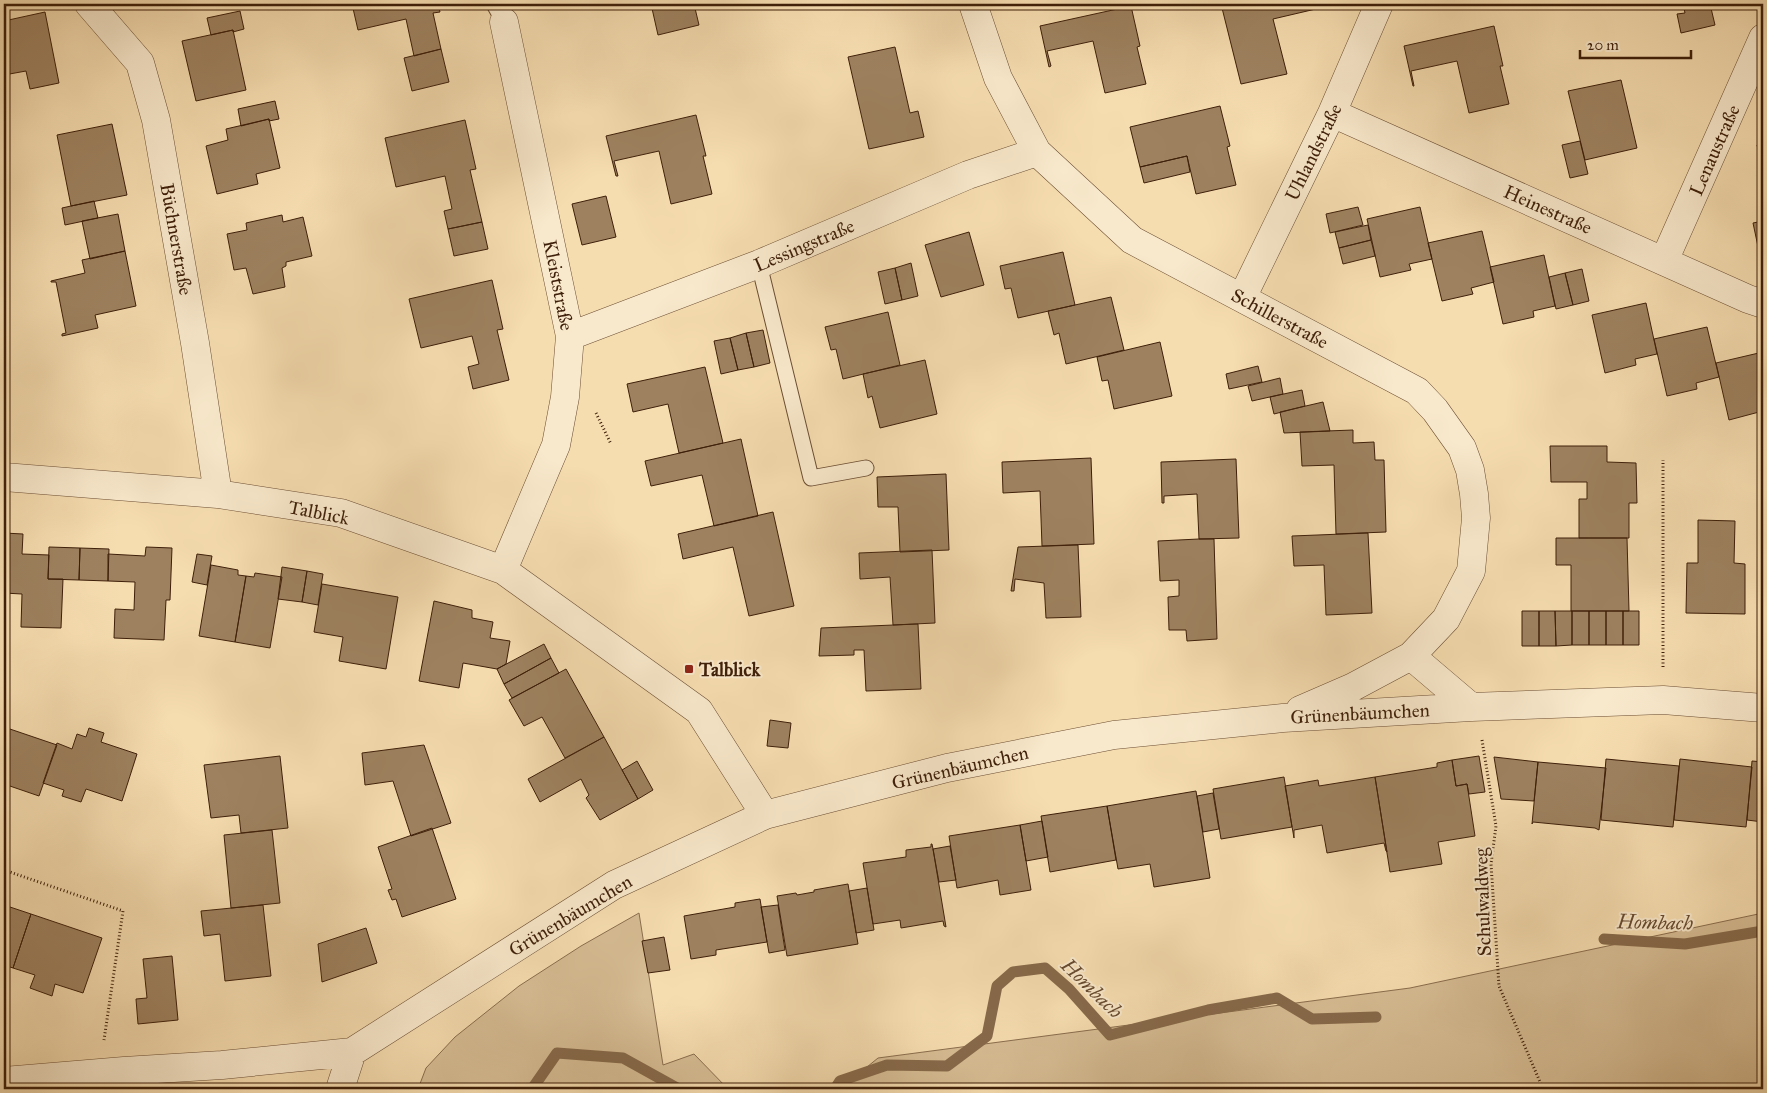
<svg xmlns="http://www.w3.org/2000/svg" width="1767" height="1093" font-family="'IM FELL Great Primer',serif">
<rect width="100%" height="100%" fill="#f6ddb0"/>
<filter id="stains"><feTurbulence type="fractalNoise" baseFrequency=".004" numOctaves="4"/><feColorMatrix values="0 0 0 0 .2 0 0 0 0 .09 0 0 0 0 .02 0 0 0 .5 -.17"/></filter>
<radialGradient id="worn" r=".72"><stop offset=".6" stop-color="#630" stop-opacity="0"/><stop offset="1" stop-color="#630" stop-opacity=".3"/></radialGradient>
<path fill="#d7bd94" stroke="#8a6e4e" d="M639,913L663,1065L694,1054L728,1089H418L426,1068L455,1037L519,986L581,946Z
M1763,913V1089H840L878,1058L1410,988Z"/>
<g fill="none" stroke-linecap="round" stroke-linejoin="round">
<path stroke="#876a4b" stroke-width="11" d="M1604,939L1685,944L1763,931
M532,1089L557,1053L623,1058L679,1089
M835,1089L840,1081L887,1065L947,1066L987,1036L997,986L1013,972L1045,968L1069,989L1110,1035L1208,1010L1277,998L1312,1019L1376,1017"/>
</g>
<path fill="#9e8260" stroke="#3e1f09" d="M352,4H438L440,12L433,13L441,49L414,56L406,19L358,30Z
M651,4H694L699,25L658,35Z
M1221,4H1319L1320,8L1273,19L1287,74L1241,84Z
M1683,4H1710L1715,25L1681,33L1677,14L1685,13Z
M1131,6L1140,46L1137,47L1146,84L1105,93L1093,41L1047,51L1051,66L1049,67L1040,26Z
M240,11L244,29L233,32V30L211,35L207,18Z
M45,12L59,83L30,89L26,71L4,75V21Z
M1494,26L1503,66H1500L1509,104L1469,113L1457,61L1411,71L1414,86H1413L1404,46Z
M233,30L246,90L196,101L182,41Z
M895,47L910,113L918,111L924,137L869,149L848,57Z
M441,49L449,82L412,91L404,58Z
M1621,80L1637,148L1585,160L1568,91Z
M275,101L279,119L269,121V119L241,126L238,109Z
M1220,106L1230,146L1227,147L1236,185L1196,194L1187,156L1140,167L1130,127Z
M696,115L706,156H703L712,194L671,204L659,151L614,161L618,176H616L606,136Z
M269,119L280,168L256,174L258,184L217,194L206,146L228,140L226,129Z
M465,120L476,169L470,170L482,222L448,229L444,211L452,209L445,176L396,187L385,138Z
M112,124L127,195L71,206L57,135Z
M1580,141L1588,174L1570,178L1562,145Z
M1763,143V169L1757,145Z
M1187,156L1190,172L1144,183L1140,167Z
M1763,169V188L1759,170Z
M606,196L616,237L582,245L572,204Z
M94,201L98,218L65,225L62,208Z
M1358,207L1363,225L1330,233L1326,214Z
M1420,207L1432,259L1409,264L1411,270L1380,277L1367,219Z
M118,214L125,251L90,259L82,221Z
M282,215L283,222L303,217L312,256L286,262V266L282,268L285,287L253,294L246,268L234,270L227,234L247,230L246,223Z
M1763,221V255L1760,256L1753,223Z
M482,222L488,249L454,256L448,229Z
M1368,225L1371,240L1339,248L1335,232Z
M1482,231L1494,282L1471,288L1473,294L1442,301L1428,243Z
M969,232L984,285L941,297L925,245Z
M1371,240L1375,256L1343,264L1339,248Z
M125,251L136,306L95,315L98,328L62,336V334L66,333L56,282H51V281L85,273L82,260Z
M1063,252L1075,305L1018,318L1011,288L1005,289L1000,266Z
M1544,255L1555,306L1533,311L1534,317L1503,324L1490,267Z
M911,263L918,296L902,300L895,268Z
M895,268L902,300L885,304L878,272Z
M1582,269L1589,301L1573,305L1565,273Z
M1565,273L1573,305L1556,309L1549,277Z
M492,280L503,329L497,330L509,380L473,389L468,367L479,364L472,336L421,348L409,299Z
M1111,297L1124,350L1066,364L1059,333L1054,335L1048,311Z
M1646,303L1657,354L1635,359L1636,365L1605,373L1592,315Z
M888,312L900,365L843,379L836,349L831,350L825,327Z
M1707,327L1719,377L1696,383L1697,389L1667,396L1654,339Z
M763,330L770,363L754,367L746,333Z
M746,333L754,367L738,370L730,338Z
M730,338L738,370L721,374L714,341Z
M1160,342L1172,396L1114,409L1108,380L1102,381L1097,357Z
M1763,352V405L1758,406L1759,412L1729,420L1716,363Z
M925,360L937,414L880,428L872,396L868,398L863,374Z
M1258,366L1262,382L1229,389L1226,374Z
M705,367L723,443L679,453L668,404L633,412L627,384Z
M1280,378L1283,394L1252,401L1248,386Z
M1302,390L1305,406L1274,414L1270,397Z
M1323,402L1330,431L1284,433L1280,412Z
M1353,430V443L1374,442L1375,460H1384L1386,532L1336,534L1334,465L1302,466L1300,432Z
M741,439L758,516L714,526L702,475L651,486L645,461Z
M1550,446H1607V462L1636,463L1637,503H1629V538H1579V499H1587V482H1551Z
M1091,458L1094,544L1042,546L1040,491L1003,493L1002,462Z
M1236,459L1239,538L1199,539L1197,494L1164,496V503H1162L1161,462Z
M946,474L949,550L900,552L898,507H878L877,477Z
M773,512L794,606L749,616L733,547L683,559L678,534Z
M1698,520L1735,521L1734,563L1745,564V614L1686,613L1687,563H1698Z
M4,533L23,534L22,554L49,555L48,579H63L61,628L21,627L22,594L4,593Z
M1368,533L1372,613L1326,615L1324,565L1294,566L1292,536Z
M1556,538H1627L1629,611H1571V565H1556Z
M1199,539H1214L1217,639L1187,641L1186,630H1169L1168,597L1179,596V580L1160,581L1158,541Z
M1078,545L1081,617L1046,618L1044,583L1015,579L1014,591H1011L1018,547Z
M49,547L80,548L79,580L48,579Z
M146,547L172,548L170,600H166L164,640L114,638L115,609L134,610L135,582L108,581V554L145,556Z
M80,548L109,549L108,581L79,580Z
M932,550L935,623L893,625L890,577L860,579L859,553Z
M197,554L212,556L207,585L192,582Z
M211,565L238,570V575L246,576L235,642L199,636Z
M282,567L307,571L302,602L278,599Z
M307,571L323,574L318,605L302,602Z
M255,573L282,577L270,648L235,642L246,576L254,577Z
M322,584L398,597L386,669L339,661L343,637L314,632Z
M434,601L472,610V618L493,622L490,638L510,641L506,664L497,669L463,663L459,688L419,681Z
M1522,611H1539V646H1522Z
M1539,611H1555L1556,646H1539Z
M1555,611H1572V645L1556,646Z
M1572,611H1589V645H1572Z
M1589,611H1606V645H1589Z
M1606,611H1623V645H1606Z
M1623,611H1639V645H1623Z
M918,624L921,689L866,691L864,650H854V655L819,656L821,628Z
M544,644L551,658L504,684L497,669Z
M551,658L559,673L512,698L504,684Z
M566,669L604,737L565,758L542,717L524,726L509,700Z
M770,720L791,723L788,748L767,746Z
M4,727L57,745L39,796L4,784Z
M89,728L104,733L101,742L137,754L122,801L86,789L81,802L62,796L64,790L43,783L57,743L72,749L77,734L86,737Z
M604,737L638,799L600,820L586,798L589,795L581,779L540,802L528,779Z
M424,745L451,823L411,836L393,781L365,785L362,753Z
M280,756L288,828L241,833L239,815L211,818L204,765Z
M1479,756L1485,792L1469,794L1467,784L1456,786L1452,760Z
M1494,757L1538,762L1534,801L1501,799Z
M1606,759L1679,766L1673,827L1601,820Z
M1680,759L1752,767L1746,827L1674,820Z
M1452,760L1456,786L1467,784L1475,836L1438,842L1442,864L1390,872L1375,777L1437,767V763Z
M637,761L653,790L638,799L622,770Z
M1752,761L1763,762V822L1747,820Z
M1538,762L1606,768L1599,830L1595,828L1533,822L1532,824Z
M1284,777L1292,827L1221,839L1213,789Z
M1375,777L1387,852L1386,851L1384,843L1327,853L1322,825L1294,830V838L1285,786L1318,780L1319,786Z
M1196,791L1210,878L1154,887L1150,864L1118,869L1107,806Z
M1213,793L1219,829L1203,832L1197,796Z
M1107,806L1116,860L1050,872L1041,816Z
M1042,821L1048,857L1026,861L1020,825Z
M1020,825L1031,890L1000,895L998,880L957,888L949,836Z
M432,828L456,899L402,917L396,899L392,900L388,890L392,889L378,847Z
M272,830L280,903L231,908L224,835Z
M931,844H932L933,849L946,927L944,926L943,921L901,928L900,920L873,924L863,863L906,857V850L931,847Z
M950,846L956,880L939,882L933,849Z
M848,884L858,944L787,956L777,896L796,893L797,895L814,892V890Z
M867,888L874,930L856,933L849,891Z
M760,899L767,942L716,950V955L691,959L684,916L735,907V903Z
M4,905L31,914L13,968L4,965Z
M263,905L271,976L225,981L220,934L204,936L201,911Z
M778,905L785,950L769,953L761,907Z
M31,914L102,938L83,993L55,984L52,996L30,988L35,975L13,968Z
M366,928L377,963L322,982L318,944Z
M664,937L670,970L648,973L642,941Z
M172,956L178,1020L138,1024L136,999L147,998L143,959Z"/>
<g fill="none" stroke-linecap="round" stroke-linejoin="round">
<defs>
<path id="service" d="M494,4L504,22
M759,264L811,478L866,468"/>
<path id="minor" d="M89,4L140,63L156,120L195,343L218,494
M973,4L998,78L1037,152L1132,240L1417,391L1435,410L1462,448L1470,470L1474,494L1476,518L1471,571L1446,619L1411,656L1353,687L1300,710
M1332,113L1748,299L1763,304
M1664,261L1763,38
M1242,298L1332,113L1379,4
M570,336L759,264L968,175L1037,152
M4,477L218,494L341,513L503,570L699,711L765,815
M503,570L556,445L565,397L570,336L504,22
M1411,656L1471,707
M4,1081L124,1071L222,1065L352,1052L614,885L765,815L947,768L1114,735L1283,718L1471,707L1663,700L1763,708
M340,1089L352,1052"/>
</defs>
<use href="#service" stroke="#6c4e33" stroke-width="17"/>
<use href="#minor" stroke="#6c4e33" stroke-width="29"/>
<path stroke="#3e1f09" stroke-width="3" stroke-dasharray="1 2.5" stroke-linecap="butt" d="M596,413L611,444
M1663,667V460
M1482,740L1496,826L1491,864L1499,986L1543,1089
M4,870L123,911L104,1040"/>
<use href="#service" stroke="#f9e9cc" stroke-width="15"/>
<use href="#minor" stroke="#f9e9cc" stroke-width="28"/>
</g>
<rect fill="#8f2418" stroke="#f9e9cc" stroke-width="2" x="684" y="664" width="10" height="10" rx="2.5"/>
<g text-anchor="middle" stroke-width="4" stroke-linejoin="round" paint-order="stroke">
<g font-size="19" fill="#3e1f09" stroke="#f9e9cc">
<text transform="translate(1714 150) rotate(-66)" y="7">Lenaustraße</text>
<text transform="translate(1313 152) rotate(-64)" y="7">Uhlandstraße</text>
<text transform="translate(1548 209) rotate(24)" y="7">Heinestraße</text>
<text transform="translate(177 239) rotate(80)" y="7">Büchnerstraße</text>
<text transform="translate(804 245) rotate(-23)" y="7">Lessingstraße</text>
<text transform="translate(559 285) rotate(79)" y="7">Kleiststraße</text>
<text transform="translate(1280 318) rotate(28)" y="7">Schillerstraße</text>
<text transform="translate(319 512) rotate(11)" y="7">Talblick</text>
<text transform="translate(1360 713) rotate(-3)" y="7">Grünenbäumchen</text>
<text transform="translate(960 767) rotate(-13)" y="7">Grünenbäumchen</text>
<text transform="translate(1482 902) rotate(-92)" y="7">Schulwaldweg</text>
<text transform="translate(570 915) rotate(-31)" y="7">Grünenbäumchen</text>
</g>
<g font-size="19" font-weight="bold" fill="#3e1f09" stroke="#f9e9cc" text-anchor="start">
<text x="699" y="676">Talblick</text>
</g>
<g font-size="20" font-style="italic" fill="#684b30" stroke="#f9e9cc">
<text transform="translate(1655 922) rotate(1)" y="7">Hombach</text>
<text transform="translate(1092 988) rotate(44)" y="7">Hombach</text>
</g>
</g>
<rect width="1767" height="1093" fill="none" stroke="#f6ddb0" stroke-width="20"/>
<rect x="5" y="5" width="1757" height="1083" fill="none" stroke="#3e1f09" stroke-width="2.5"/>
<rect x="10" y="10" width="1747" height="1073" fill="none" stroke="#3e1f09"/>
<path d="M1580 50v8h111v-8" fill="none" stroke="#3e1f09" stroke-width="2.5"/>
<text x="1587" y="50" font-size="15" fill="#3e1f09" stroke="#f9e9cc" stroke-width="4" paint-order="stroke">20 m</text>
<rect width="100%" height="100%" filter="url(#stains)"/>
<rect width="100%" height="100%" fill="url(#worn)"/>
</svg>
